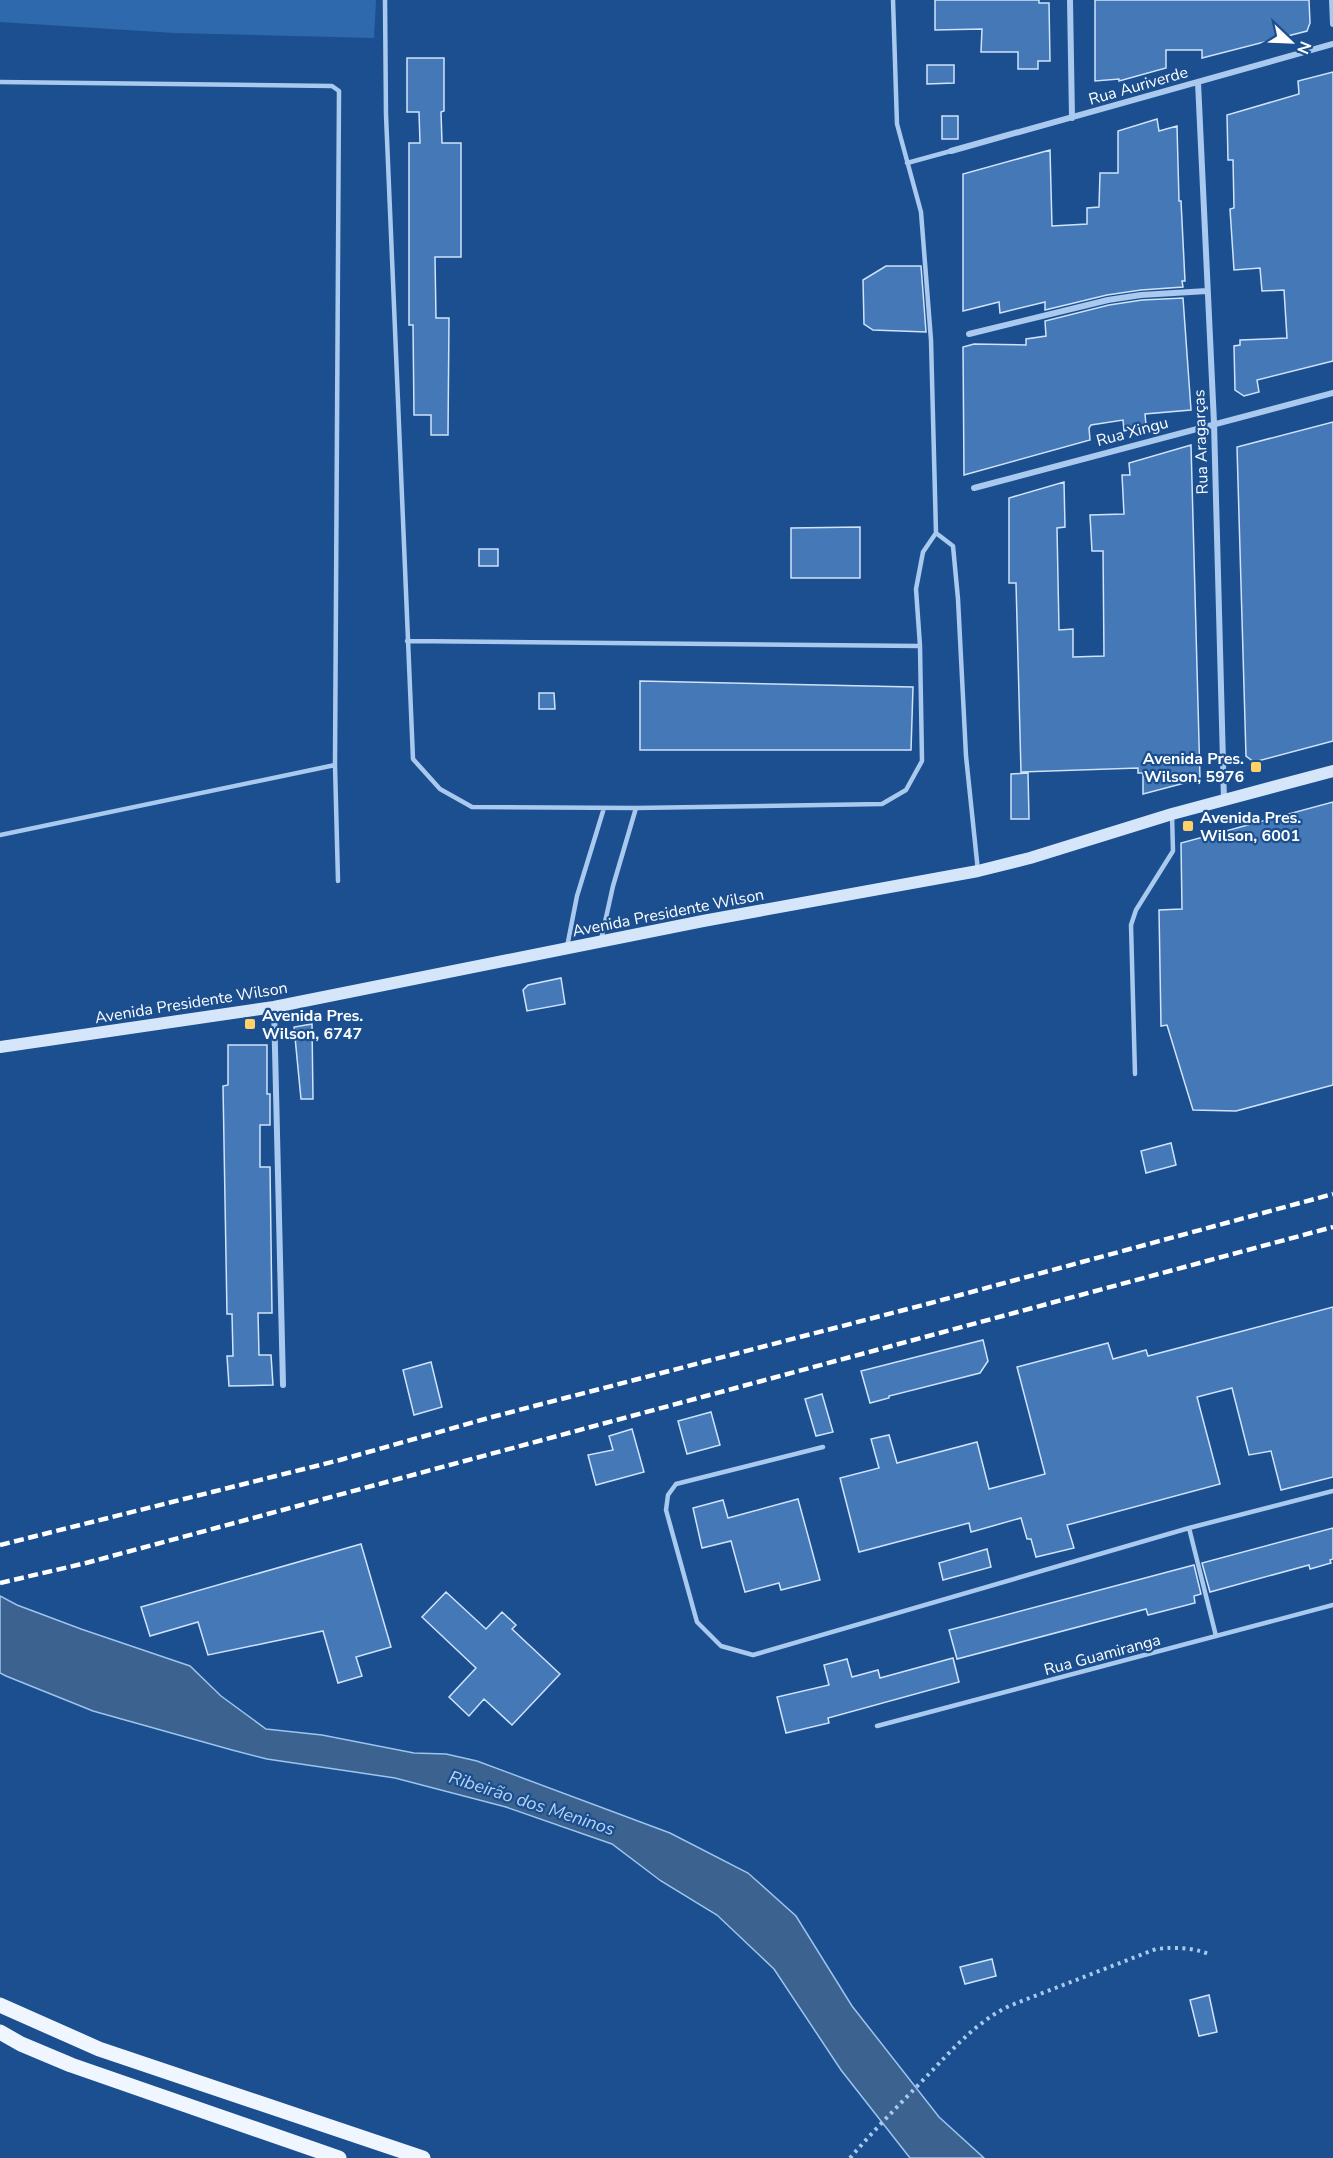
<svg xmlns="http://www.w3.org/2000/svg" width="1333" height="2158" font-family="'Nunito Sans',sans-serif">
<rect width="100%" height="100%" fill="#1b4f8f"/>
<path fill="#2e69ad" d="M0,0H376L374,38L174,33L0,22Z"/>
<path fill="#3c6290" stroke="#9cc4f0" stroke-width="1.5" d="M0,1596L17,1605L81,1629L190,1666L221,1696L266,1729L322,1735L414,1753L446,1754L477,1761L670,1833L748,1873L796,1916L852,2006L939,2117L984,2158H910L841,2070L774,1969L717,1915L661,1881L612,1844L506,1807L395,1778L267,1759L232,1750L93,1711L6,1676L0,1673Z"/>
<path fill="#4478b7" stroke="#cfe3fa" stroke-width="1.5" d="M935,0H1039V3H1049L1050,61H1038V69H1018V52H981L982,29L935,30Z
M1095,0H1309L1310,23L1307,31L1202,58V50H1166V68L1119,81V79L1095,81Z
M407,58H444V111L441,112L442,143H461V257H435L436,318H449L448,435H431V415H414L413,325H409V143H420L419,112H407Z
M927,65H954V83L927,84Z
M1333,72V361L1257,380L1259,392L1244,396L1235,390L1234,346L1240,345V340L1287,338L1284,290L1262,291L1260,268L1234,270L1230,209L1234,208L1233,160H1228L1227,115L1299,94L1298,81Z
M942,116H958V139H942Z
M1157,119L1159,131L1177,126L1179,201H1181L1185,281H1182L1183,287L1141,290L1107,295L1045,310V302L1000,313L999,302L963,311V174L1050,150L1052,226L1087,224V208L1099,207L1100,173H1118V131Z
M886,266H921L926,332L873,330L864,324L863,280Z
M1183,298L1191,410L1145,414L1146,425L1124,431L1123,420L1091,425L1089,428L1090,440L964,475L963,347L974,344L1026,345V339L1046,336L1045,321L1109,305L1142,300Z
M1333,422V741L1254,762L1246,756L1237,447Z
M1191,445L1200,779L1143,794V773H1138V768L1021,772L1016,583H1009V498L1064,482L1065,527L1057,528L1059,630L1073,629V657L1104,656L1103,551H1092L1090,515L1124,514L1122,475H1130L1129,463Z
M860,527V578H791V528Z
M479,549H498V566H479Z
M640,681L913,687L911,750H640Z
M539,693H554L555,709H539Z
M1028,773L1029,819H1011V774Z
M1333,802V1085L1236,1111L1193,1110L1167,1025L1161,1026L1159,910L1182,909L1181,843Z
M561,978L565,1004L527,1011L523,990L528,985Z
M312,1024L313,1099H301L294,1027Z
M228,1045H267V1094H270V1125H260V1167H270L272,1313H258L259,1355H271L273,1385L229,1386L227,1356H233L232,1314H227L223,1086L228,1085Z
M1171,1143L1176,1165L1146,1173L1141,1151Z
M1333,1307V1477L1281,1490L1271,1451L1249,1455L1232,1388L1197,1397L1220,1484L1067,1525L1074,1548L1036,1557L1031,1539H1027L1021,1518L971,1532L969,1523L859,1552L840,1478L879,1468L871,1439L889,1435L897,1463L977,1442L989,1489L1045,1474L1017,1367L1108,1343L1113,1359L1146,1350L1148,1356Z
M983,1340L988,1361L980,1373L889,1396V1398L870,1403L861,1371Z
M431,1362L442,1407L414,1415L403,1370Z
M822,1394L833,1432L816,1436L805,1399Z
M711,1412L720,1445L687,1454L678,1421Z
M632,1429L644,1472L596,1485L588,1455L613,1450L609,1436Z
M798,1499L820,1580L781,1590L779,1583L745,1592L731,1541L702,1548L693,1508L723,1500L728,1518Z
M1333,1528V1559L1330,1560L1331,1563L1310,1569L1309,1565L1210,1592L1202,1563Z
M361,1544L391,1647L356,1657L362,1676L338,1683L323,1631L208,1655L198,1622L150,1636L141,1607Z
M987,1549L991,1567L943,1580L939,1563Z
M1194,1565L1201,1594L1194,1596L1195,1603L1148,1615L1146,1609L957,1659L949,1630Z
M446,1592L486,1629L502,1612L516,1625L512,1629L560,1674L512,1725L484,1699L469,1716L449,1697L476,1668L422,1617Z
M953,1658L959,1682L828,1718L829,1723L786,1733L777,1697L829,1685L824,1665L847,1659L852,1677L878,1670L880,1678Z
M992,1959L996,1976L965,1984L960,1967Z
M1209,1995L1217,2032L1199,2036L1190,2000Z"/>
<g fill="none" stroke-linecap="round" stroke-linejoin="round">
<path stroke="#a9c9ee" stroke-width="4" stroke-dasharray="3 4.5" stroke-linecap="butt" d="M850,2158C874,2130 900,2104 926,2077C952,2050 975,2023 1009,2006L1156,1949C1176,1947 1192,1947 1211,1955"/>
<path stroke="#a9c9ee" stroke-width="4.5" d="M385,0L386,115L413,759L440,789L472,807L636,808L882,804L906,790L922,761L920,646L916,589L923,552L936,533
M893,0L897,124L921,212L931,340L936,533L953,546L958,599L966,756L978,871
M0,82L332,86L339,91L335,765L338,881
M907,163L951,151
M407,641L920,646
M0,835L335,765
M601,940L613,886L636,808
M567,947L577,896L604,808
M1135,1074L1131,925L1136,910L1173,851L1172,814
M823,1447L676,1484L668,1495L666,1510L697,1622L721,1646L753,1655L1189,1528L1216,1636
M1189,1528L1333,1491
M877,1726L1333,1605"/>
<path stroke="#a9c9ee" stroke-width="6" d="M1070,0L1072,118
M1332,0L1333,24
M1198,82L1214,423L1224,800
M951,151L1333,44
M969,334L1108,300L1141,295L1207,291
M974,488L1333,393
M274,1007L283,1385"/>
<path stroke="#d6e6fa" stroke-width="12" d="M0,1047L274,1007L703,921L978,871L1030,858L1172,814L1333,771"/>
<path stroke="#f0f6ff" stroke-width="15" d="M0,2005L99,2049L423,2158
M0,2032L21,2044L71,2065L339,2158"/>
<path stroke="#fff" stroke-width="4.5" stroke-dasharray="10 4.5" stroke-linecap="butt" d="M0,1545L340,1460L492,1417L927,1304L1333,1194
M0,1583L86,1563L1333,1227"/>
</g>
<g fill="#ffd166" stroke="#1b4f8f" stroke-width="2">
<rect x="1250" y="761" width="12" height="12" rx="3"/>
<rect x="1182" y="820" width="12" height="12" rx="3"/>
<rect x="244" y="1018" width="12" height="12" rx="3"/>
</g>
<g text-anchor="middle" stroke-width="4.5" stroke-linejoin="round" paint-order="stroke">
<g font-size="16" fill="#fff" stroke="#1b4f8f">
<text transform="translate(1138 85) rotate(-16)" y="6">Rua Auriverde</text>
<text transform="translate(1132 431) rotate(-15)" y="6">Rua Xingu</text>
<text transform="translate(1200 442) rotate(-92)" y="6">Rua Aragarças</text>
<text transform="translate(668 912) rotate(-11)" y="6">Avenida Presidente Wilson</text>
<text transform="translate(191 1002) rotate(-9)" y="6">Avenida Presidente Wilson</text>
<text transform="translate(1102 1654) rotate(-15)" y="6">Rua Guamiranga</text>
</g>
<g font-size="16" font-weight="bold" fill="#fff" stroke="#1b4f8f" text-anchor="start">
<text x="1244" y="764" text-anchor="end">Avenida Pres.<tspan x="1244" dy="18">Wilson, 5976</tspan></text>
<text x="1200" y="823">Avenida Pres.<tspan x="1200" dy="18">Wilson, 6001</tspan></text>
<text x="262" y="1021">Avenida Pres.<tspan x="262" dy="18">Wilson, 6747</tspan></text>
</g>
<g font-size="18" font-style="italic" fill="#b5d3f5" stroke="#1b4f8f">
<text transform="translate(532 1803) rotate(18)" y="6">Ribeirão dos Meninos</text>
</g>
</g>
<g transform="translate(1291 42) rotate(113)" stroke="#1b4f8f" stroke-width="4.5" paint-order="stroke">
<path d="M0-4.5L10 22L0 15L-10 22Z" fill="#ffffff"/>
<text y="-9" font-size="16" font-weight="bold" text-anchor="middle" fill="#ffffff">N</text>
</g>
</svg>
